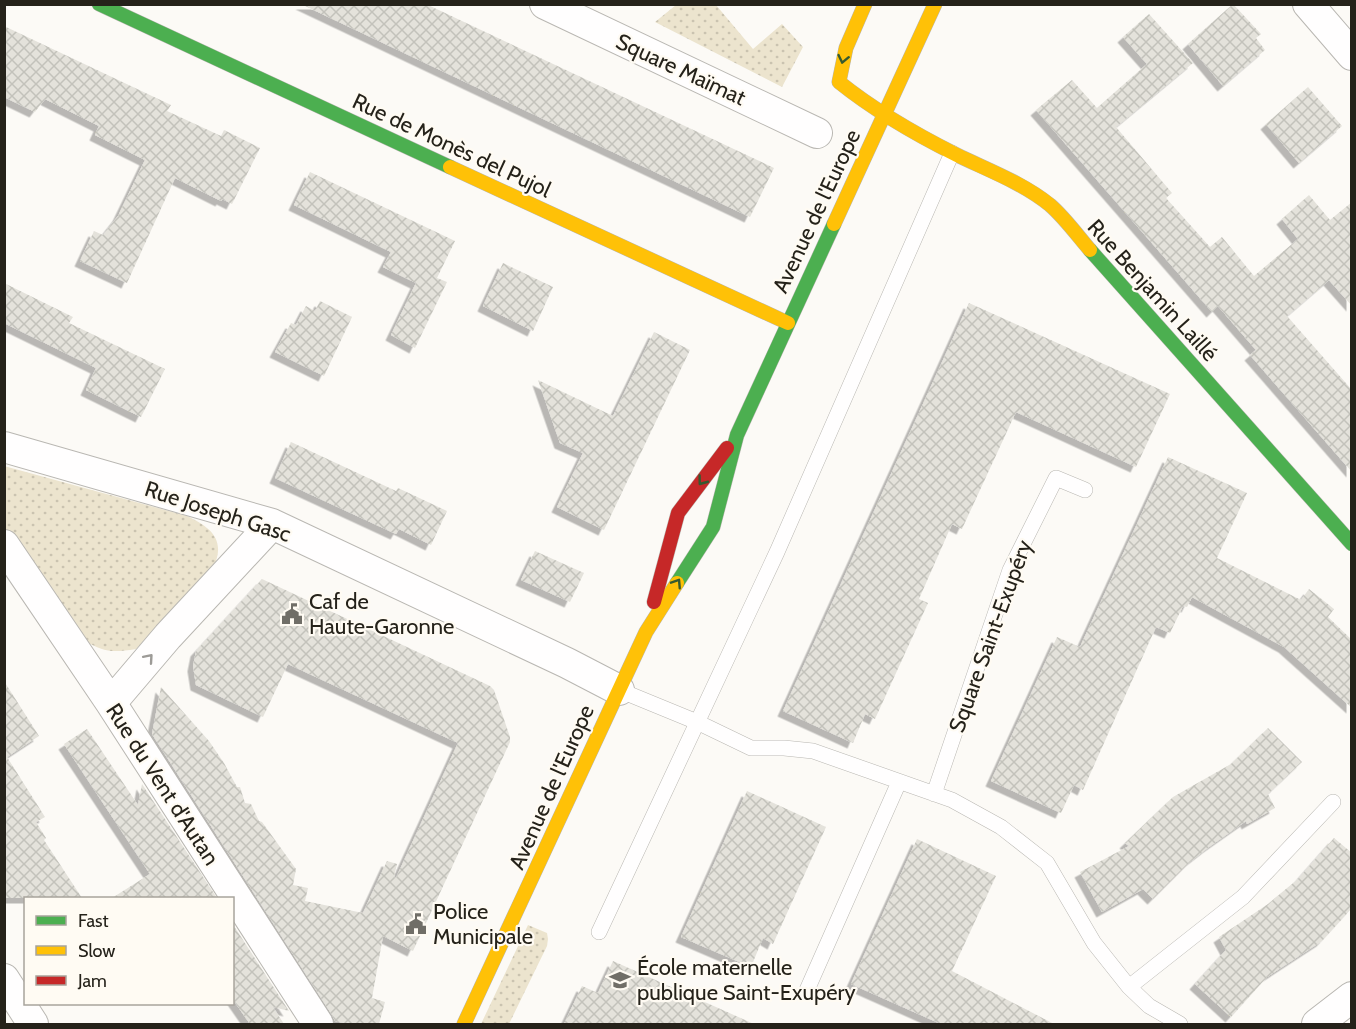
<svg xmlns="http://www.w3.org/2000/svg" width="1356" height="1029" font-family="Cabin,sans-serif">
<defs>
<pattern id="grass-dots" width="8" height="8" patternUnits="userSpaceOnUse" patternTransform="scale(1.5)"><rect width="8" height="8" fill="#ece4ce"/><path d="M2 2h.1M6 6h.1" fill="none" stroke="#cac3b0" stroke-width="1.8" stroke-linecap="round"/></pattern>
<pattern id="building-cross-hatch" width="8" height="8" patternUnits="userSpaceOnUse" patternTransform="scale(1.5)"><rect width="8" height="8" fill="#e4e2db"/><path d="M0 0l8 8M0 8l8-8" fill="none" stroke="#c3c2bb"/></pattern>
<filter id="shadow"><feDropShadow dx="-5.5" dy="5.5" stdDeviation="0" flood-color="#0004"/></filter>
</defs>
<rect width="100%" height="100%" fill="#fcfaf6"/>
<path fill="url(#grass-dots)" d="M676,5H716L753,49L782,24L803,47L782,87L655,22Z
M4,466L187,516C210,527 226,539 214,566L136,649C111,653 104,652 83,640L5,528Z
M528,925L547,933L548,939L547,946L509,1024H481Z"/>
<path fill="url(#building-cross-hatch)" filter="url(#shadow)" d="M301,4H426L774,168L750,217Z
M1233,4L1261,34L1256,38L1265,50L1223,86L1188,44Z
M1149,14L1193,63L1116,127L1172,193L1166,198L1210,247L1222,237L1254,276L1298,239L1282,219L1309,195L1330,220L1352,202V306L1329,280L1287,316L1352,390V472L1250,355L1256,350L1218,306L1212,312L1036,110L1072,80L1097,108L1147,64L1123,37Z
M4,26L171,105L167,111L221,136L224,130L260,148L232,204L222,199L221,201L175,178L127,283L80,261L94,231L103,235L118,216L145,160L95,135L99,126L45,99L35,112L4,97Z
M1308,87L1342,126L1299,163L1266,124Z
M310,172L455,241L437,278L447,282L415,348L391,335L416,283L383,267L391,252L294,205Z
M503,263L553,287L533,331L483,306Z
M4,283L73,317L69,323L165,369L141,417L86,390L96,368L4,323Z
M320,301L352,317L324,376L275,352L291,323L296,325L306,306L315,311Z
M969,303L1170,394L1136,467L1016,412L962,529L952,524L919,599L928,603L875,719L865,714L853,743L783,711Z
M654,332L690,350L604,530L557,507L583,453L560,443L538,380L613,416Z
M291,442L396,491L398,488L447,511L431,545L399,529L396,534L275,478Z
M1168,457L1247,493L1217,558L1301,600L1309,589L1334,609L1328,617L1352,640V708L1284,647L1192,597L1187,607L1183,606L1170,633L1156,627L1083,790L1074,785L1061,813L991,781L1057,637L1080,647Z
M535,551L584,573L570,602L521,580Z
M262,579L490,686L494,690L510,737V742L413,951L383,936L372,998L385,1002L379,1024H348L335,1021L332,1015L152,734L161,687L209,741L224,763L237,787H240L245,803L251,804L259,821L262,822L296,869L293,885L308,888L305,901L363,913L387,861L397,864L394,877L396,878L458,743L288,664L263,717L196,685L193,666L196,651Z
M4,681L39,736L7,757L45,817L36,822L46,838L44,840L82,898H4Z
M1268,728L1302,762L1268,794L1275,808L1247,824L1246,821L1209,847L1191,861L1153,899L1143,889L1102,912L1080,872L1129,846L1125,843L1173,797L1231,764Z
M87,729L138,805L142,784L217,898H112L150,874L64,744Z
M747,791L826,827L773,944L763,938L751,967L681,937Z
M1334,838L1352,853V908L1322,941L1267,977L1231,1017L1195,984L1226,950L1219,937L1268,904L1298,879Z
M917,839L996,876L952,971L1054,1024H941L851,984Z
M232,923L289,1011L273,1007L284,1024H250L232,998Z
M613,961L754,1024H564L582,986L598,993Z"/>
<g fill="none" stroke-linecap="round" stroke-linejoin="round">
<defs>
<path id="lane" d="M619,690L697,722L751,748H784L813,751L952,800L1001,827L1047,863L1094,943L1129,987L1149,1006L1180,1024
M934,794L1010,570L1056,478L1085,490
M599,932L777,552L952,153
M1129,987L1243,897L1333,802
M807,990L899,782"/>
<path id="street" d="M545,4L817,133
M1308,4L1352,55
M4,447L272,524L567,663L619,690
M4,545L111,703L318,1024
M111,703L168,636L272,524
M4,979L33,1024
M1317,1024L1352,997"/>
<path id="fast" d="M99,4L450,167
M1090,250L1352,544
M677,583L713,527L737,435L834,224"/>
<path id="slow" d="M865,4L846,48L839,82C875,111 915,134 957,155C988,170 1023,183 1050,205C1065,218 1077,235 1090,250
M450,167L788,323
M834,224L935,4
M464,1024L646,632L677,583"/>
<path id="jam" d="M654,602L678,513L727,448"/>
</defs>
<use href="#lane" stroke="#b9b7b2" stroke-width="16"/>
<use href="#street" stroke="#b9b7b2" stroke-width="32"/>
<use href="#fast" stroke="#b9b7b2" stroke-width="15"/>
<use href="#slow" stroke="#b9b7b2" stroke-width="15"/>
<use href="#jam" stroke="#b9b7b2" stroke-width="15"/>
<use href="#lane" stroke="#fffefe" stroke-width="15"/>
<use href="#street" stroke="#fffefe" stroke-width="30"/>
<use href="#fast" stroke="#4caf50" stroke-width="14"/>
<use href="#slow" stroke="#ffc107" stroke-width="14"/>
<use href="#jam" stroke="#c62828" stroke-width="14"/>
</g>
<defs><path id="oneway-chevron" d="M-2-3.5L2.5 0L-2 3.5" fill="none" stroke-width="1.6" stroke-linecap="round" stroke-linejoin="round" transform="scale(1.5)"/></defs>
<g stroke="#355a30">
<use href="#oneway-chevron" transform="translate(843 59) rotate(102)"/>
<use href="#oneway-chevron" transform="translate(702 481) rotate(127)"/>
<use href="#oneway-chevron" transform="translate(677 583) rotate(-57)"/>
</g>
<use stroke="#9d9b97" href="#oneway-chevron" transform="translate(149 658) rotate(-49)"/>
<defs>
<symbol id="civic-bare" viewBox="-9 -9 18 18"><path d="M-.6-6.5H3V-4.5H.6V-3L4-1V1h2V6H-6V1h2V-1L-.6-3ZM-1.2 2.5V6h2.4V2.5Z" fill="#706e67" stroke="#fffbf3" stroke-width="2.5" paint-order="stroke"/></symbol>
<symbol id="school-bare" viewBox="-9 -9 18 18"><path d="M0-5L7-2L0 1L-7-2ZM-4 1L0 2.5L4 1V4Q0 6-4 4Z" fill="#706e67" stroke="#fffbf3" stroke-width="2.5" paint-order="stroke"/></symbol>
</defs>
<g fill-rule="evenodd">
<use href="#civic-bare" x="277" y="599" width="30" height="30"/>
<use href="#civic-bare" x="401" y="909" width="30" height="30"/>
<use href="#school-bare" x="605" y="965" width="30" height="30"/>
</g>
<g text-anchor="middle" stroke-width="4.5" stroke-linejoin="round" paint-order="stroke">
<g font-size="22" fill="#25221a" stroke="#fffbf3">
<text transform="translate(681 69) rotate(25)" y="8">Square Maïmat</text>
<text transform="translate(452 145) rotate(25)" y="8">Rue de Monès del Pujol</text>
<text transform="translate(816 211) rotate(-65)" y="8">Avenue de l'Europe</text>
<text transform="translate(1153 290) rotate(48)" y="8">Rue Benjamin Laillé</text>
<text transform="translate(218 511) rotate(18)" y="8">Rue Joseph Gasc</text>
<text transform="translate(990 636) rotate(-70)" y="8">Square Saint-Exupéry</text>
<text transform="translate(163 784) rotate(57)" y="8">Rue du Vent d'Autan</text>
<text transform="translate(551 787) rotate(-66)" y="8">Avenue de l'Europe</text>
</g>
<g font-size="22" fill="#25221a" stroke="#fffbf3" text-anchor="start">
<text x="309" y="609">Caf de<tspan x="309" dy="25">Haute-Garonne</tspan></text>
<text x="433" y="919">Police<tspan x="433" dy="25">Municipale</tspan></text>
<text x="637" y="975">École maternelle<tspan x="637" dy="25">publique Saint-Exupéry</tspan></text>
</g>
</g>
<rect width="1356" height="1029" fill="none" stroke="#25221a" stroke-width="12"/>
<rect x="24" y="897" width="210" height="108" fill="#fffbf3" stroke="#a8a49c" stroke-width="1.5"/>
<rect x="36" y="916" width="30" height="9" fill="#4caf50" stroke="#a8a49c" stroke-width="1.5"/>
<text x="78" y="927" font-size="18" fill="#25221a">Fast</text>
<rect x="36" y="946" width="30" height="9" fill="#ffc107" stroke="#a8a49c" stroke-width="1.5"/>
<text x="78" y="957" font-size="18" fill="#25221a">Slow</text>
<rect x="36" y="976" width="30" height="9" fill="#c62828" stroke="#a8a49c" stroke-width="1.5"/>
<text x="78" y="987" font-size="18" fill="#25221a">Jam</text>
</svg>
